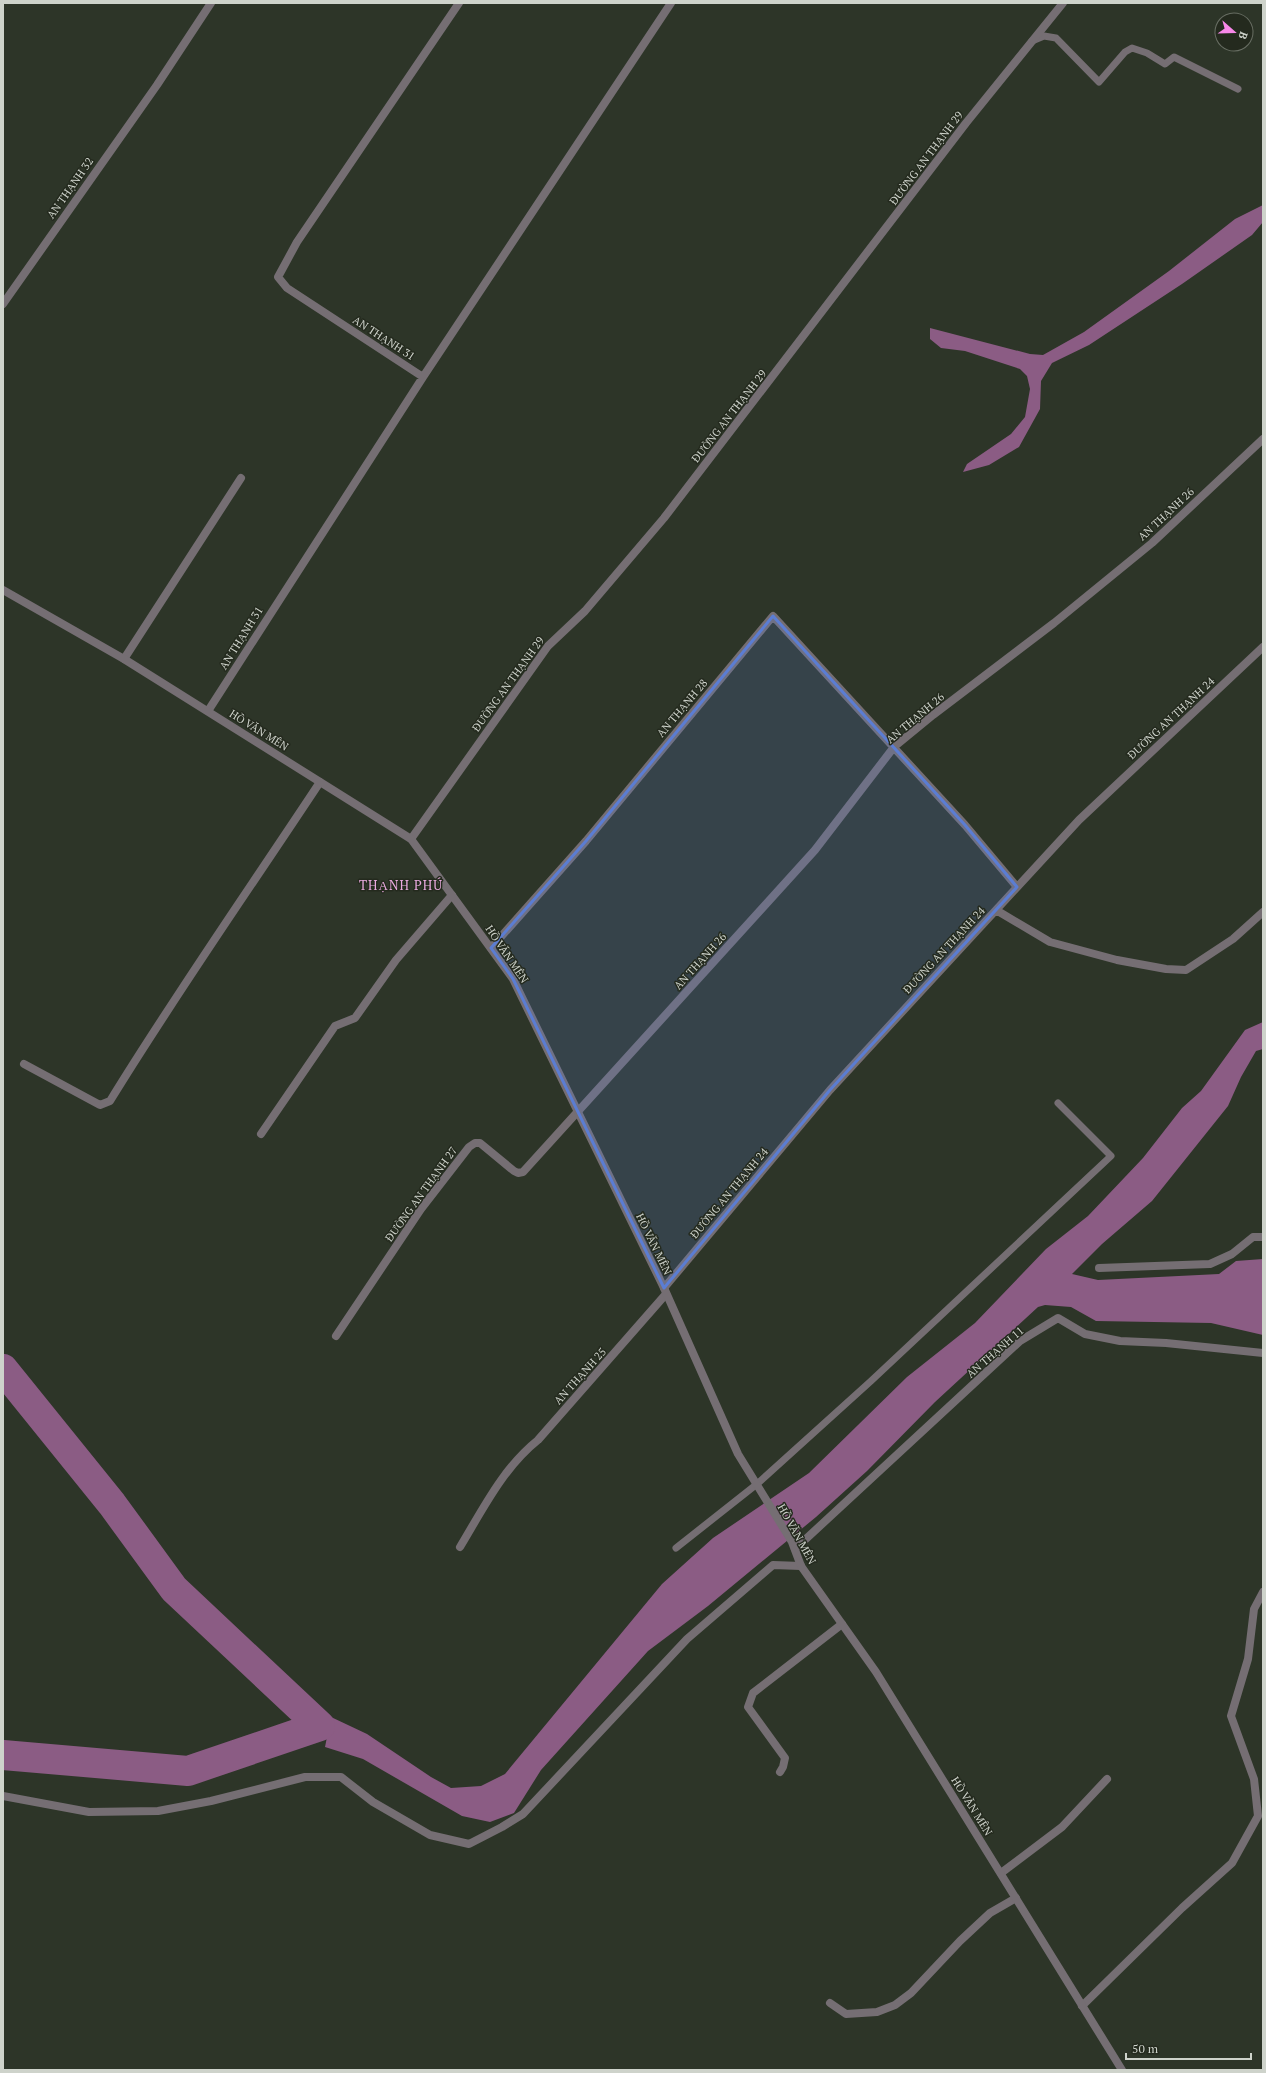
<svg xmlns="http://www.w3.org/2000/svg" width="1266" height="2073" font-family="'PT Serif',serif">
<rect width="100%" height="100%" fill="#2d3528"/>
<path fill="#8b5c84" d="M1263,205V222L1252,235L1182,284L1089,345L1052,363L1041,381L1040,409L1019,447L989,465L963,472L967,464L1011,434L1025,417L1030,389L1027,376L1020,369L965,351L941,348L930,339V328L1030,354L1043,355L1084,332L1169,271L1235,219Z
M1263,1022V1049L1256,1051L1241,1077L1228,1106L1152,1201L1102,1244L1072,1274L1098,1280L1219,1274L1236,1261L1263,1259V1335L1211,1323L1096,1321L1071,1307L1045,1305L1038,1307L935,1402L867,1471L816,1517L708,1606L648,1651L541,1770L514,1813L490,1822L462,1816L363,1759L325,1747L331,1717L367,1734L431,1777L451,1788L481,1786L505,1774L662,1584L713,1538L809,1473L907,1377L975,1323L1046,1249L1088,1216L1143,1158L1182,1108L1201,1091L1245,1030Z"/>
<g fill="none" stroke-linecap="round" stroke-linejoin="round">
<path stroke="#8b5c84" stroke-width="30" d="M3,1369L112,1504L174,1589L320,1726L188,1771L3,1755"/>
<path stroke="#756e73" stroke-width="7" d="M1032,41L1044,36L1056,38L1099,82L1125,52L1132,48L1147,53L1165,64L1174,57L1238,89
M676,1548L757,1484L871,1381L1111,1156L1058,1103"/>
<path stroke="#756e73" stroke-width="8" d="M3,304L157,85L211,3
M423,377L671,3
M124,659L241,478
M208,711L423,377L287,288L278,277L297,242L459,3
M411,839L548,646L585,611L664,518L966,123L1063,3
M996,910L1050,942L1117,960L1166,969L1186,970L1233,939L1263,912
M491,948L586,841L773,616L965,825L1017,887
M24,1064L100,1105L110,1101C177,992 250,888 320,782
M261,1134L335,1026L355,1018L396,960L452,895
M1099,1268L1210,1264L1232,1254L1253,1237H1263
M664,1288L830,1090L1079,820L1263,647
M336,1336L421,1209L469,1147L475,1143H480L514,1171L518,1173L523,1172L815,850L894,747L933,715L1054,623L1152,543L1263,439
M460,1547C483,1509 503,1468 538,1440L666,1294
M795,1549L1020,1341L1058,1318L1085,1334L1120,1341L1166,1343L1263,1353
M780,1772L783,1767L785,1758L748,1707L753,1693L842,1624
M3,1796L89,1812L158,1811L211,1801L305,1777H341L373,1802L430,1835L469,1844L502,1827L523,1814L687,1639L773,1565L801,1566
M1001,1873L1062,1827L1107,1779
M830,2003L846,2014L877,2012L895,2005L911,1993L960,1941L990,1913L1016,1898
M1082,2006L1182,1908L1232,1863L1258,1816L1254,1779L1231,1716L1248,1659L1254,1609L1263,1592"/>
<path stroke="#756e73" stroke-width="8" d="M3,590L124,659L411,839L513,979L664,1288L738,1454L792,1542L801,1566L876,1672L1122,2070"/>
</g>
<path fill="#5b7dd3" fill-opacity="0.2" stroke="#5b7dd3" stroke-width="3" stroke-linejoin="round" d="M773,616L965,825L1017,887L830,1090L664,1288L513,979L491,948L586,841Z"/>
<g text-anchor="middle" stroke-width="3" stroke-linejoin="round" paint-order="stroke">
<g font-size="11" fill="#ced3cb" stroke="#242a1e">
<text transform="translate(926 158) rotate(-53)" y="4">ĐƯỜNG AN THẠNH 29</text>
<text transform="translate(70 188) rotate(-55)" y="4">AN THẠNH 32</text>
<text transform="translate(384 338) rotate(33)" y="4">AN THẠNH 31</text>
<text transform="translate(729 416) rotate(-52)" y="4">ĐƯỜNG AN THẠNH 29</text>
<text transform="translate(1166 514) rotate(-43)" y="4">AN THẠNH 26</text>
<text transform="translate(241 638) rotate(-58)" y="4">AN THẠNH 31</text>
<text transform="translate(508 684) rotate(-54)" y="4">ĐƯỜNG AN THẠNH 29</text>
<text transform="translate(682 708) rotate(-50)" y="4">AN THẠNH 28</text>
<text transform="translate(915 718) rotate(-40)" y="4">AN THẠNH 26</text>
<text transform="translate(1171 718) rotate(-43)" y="4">ĐƯỜNG AN THẠNH 24</text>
<text transform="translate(259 730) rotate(32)" y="4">HỒ VĂN MÊN</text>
<text transform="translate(944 950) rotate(-47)" y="4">ĐƯỜNG AN THẠNH 24</text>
<text transform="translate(507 954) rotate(56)" y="4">HỒ VĂN MÊN</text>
<text transform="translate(700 961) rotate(-48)" y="4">AN THẠNH 26</text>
<text transform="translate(729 1193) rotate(-50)" y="4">ĐƯỜNG AN THẠNH 24</text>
<text transform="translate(421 1194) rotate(-54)" y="4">ĐƯỜNG AN THẠNH 27</text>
<text transform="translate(654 1244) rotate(64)" y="4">HỒ VĂN MÊN</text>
<text transform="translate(995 1352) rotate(-41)" y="4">AN THẠNH 11</text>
<text transform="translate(580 1376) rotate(-48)" y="4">AN THẠNH 25</text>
<text transform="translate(797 1534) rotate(61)" y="4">HỒ VĂN MÊN</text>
<text transform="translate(972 1806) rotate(58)" y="4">HỒ VĂN MÊN</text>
</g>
<g font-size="13" letter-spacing="1" fill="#e9aadf" stroke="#242a1e">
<text x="401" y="890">THẠNH PHÚ</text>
</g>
</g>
<rect width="1266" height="2073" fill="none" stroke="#ced3cb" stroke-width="8"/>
<g transform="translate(1234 32) rotate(110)"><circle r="19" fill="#242a1e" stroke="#686e63"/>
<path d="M0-3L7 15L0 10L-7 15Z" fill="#f888e9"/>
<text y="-6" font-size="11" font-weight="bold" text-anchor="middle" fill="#ced3cb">B</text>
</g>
<path d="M1126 2053v6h125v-6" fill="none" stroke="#ced3cb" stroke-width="2"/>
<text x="1132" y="2053" font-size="12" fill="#ced3cb" stroke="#242a1e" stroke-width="3" paint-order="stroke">50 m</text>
</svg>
